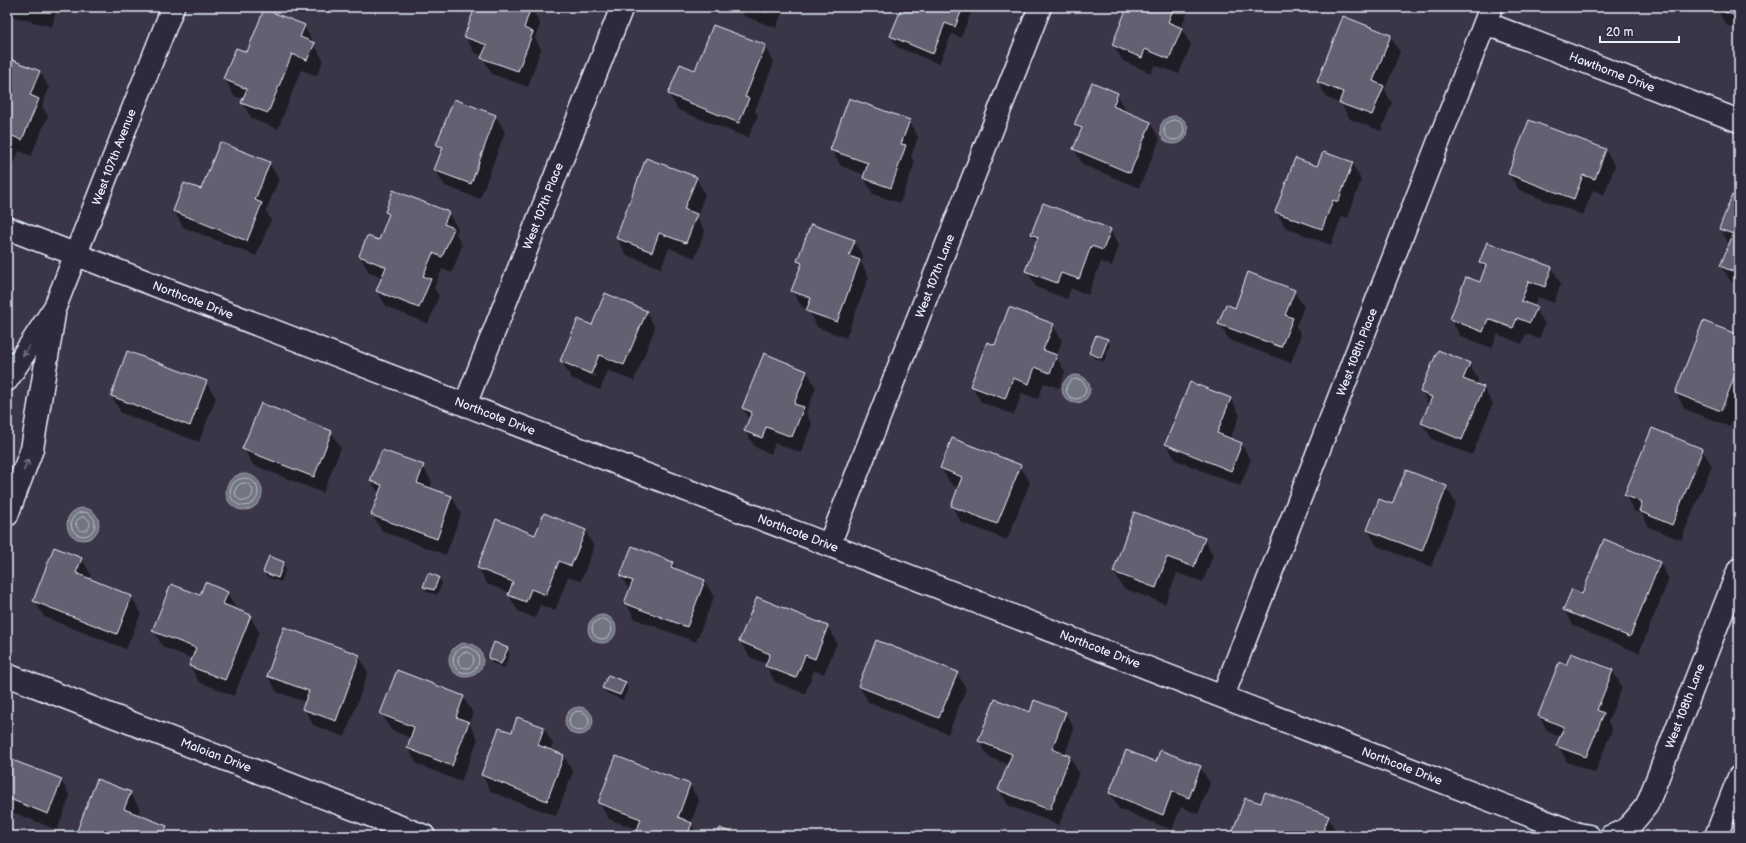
<svg xmlns="http://www.w3.org/2000/svg" width="1746" height="843" font-family="'Balsamiq Sans',sans-serif">
<rect width="100%" height="100%" fill="#3a3648"/>
<filter id="ink" filterUnits="userSpaceOnUse"><feTurbulence type="fractalNoise" baseFrequency=".025" numOctaves="2"/><feDisplacementMap in="SourceGraphic" scale="8" xChannelSelector="R" yChannelSelector="G"/><feConvolveMatrix kernelMatrix="1 2 1 2 8 2 1 2 1" color-interpolation-filters="sRGB"/></filter>
<g filter="url(#ink)">
<path fill="#737482" stroke="#a2a6b1" d="M1160 130a14 14 0 1 1 28 0a14 14 0 1 1-28 0Z
M1062 389a14 14 0 1 1 28 0a14 14 0 1 1-28 0Z
M226 492a18 18 0 1 1 36 0a18 18 0 1 1-36 0Z
M67 524a16 16 0 1 1 32 0a16 16 0 1 1-32 0Z
M588 629a14 14 0 1 1 28 0a14 14 0 1 1-28 0Z
M449 660a17 17 0 1 1 34 0a17 17 0 1 1-34 0Z
M565 721a14 14 0 1 1 28 0a14 14 0 1 1-28 0Z"/>
<path fill="#0007" fill-rule="evenodd" d="M7,7H57L52,27L7,15Z
M476,7H531L540,24L535,38L541,49L528,87L492,74L483,58V56L475,53L465,37Z
M739,7H784L776,28L744,16Z
M903,7H970L972,10L961,38L952,34L939,64L897,47L891,36Z
M1120,7H1188L1189,9L1181,28L1191,45L1179,74L1155,65L1151,73L1123,61L1113,45L1125,16Z
M1623,7H1637L1635,12Z
M1718,7H1739V30L1726,25L1717,9Z
M304,26L323,60L317,76L301,70L278,129L252,119L242,102L244,99L234,96L225,79L248,54Z
M1390,36L1400,52L1385,90L1392,103L1381,131L1350,119L1341,104L1327,98L1318,82Z
M765,46L774,62L755,111L758,115L748,138L678,110L669,94L696,72Z
M7,59L40,72L49,88L42,106L48,116L31,156L19,151L14,163L7,160Z
M1117,94L1126,110L1125,112L1150,123L1160,139L1139,188L1083,165L1074,149L1081,133L1076,125Z
M495,115L505,132L480,199L445,186L435,170L442,152L438,145Z
M909,121L918,137L911,157L915,162L900,203L873,194L864,178L865,175L841,166L832,150Z
M1530,121L1606,150L1615,166L1604,195L1593,190L1583,215L1519,190L1509,174Z
M647,159L696,178L705,194L697,217L705,231L695,258L669,248L661,268L626,255L617,238Z
M269,163L279,179L266,211L271,220L256,256L183,227L174,211L202,191Z
M1352,163L1361,180L1348,218L1342,216L1331,245L1286,228L1276,212L1317,168Z
M1739,199V286L1731,282L1721,266L1729,245L1720,228Z
M386,212L448,213L458,229L456,234L462,245L452,273L442,269L434,288L439,296L428,324L387,307L377,291L383,278L369,272L360,256L379,242L389,217Z
M811,225L854,241L863,257L861,263L869,277L846,338L817,327L808,309L802,307L792,291L801,267L798,261Z
M1110,230L1119,246L1112,266L1101,262L1088,295L1071,288L1067,299L1036,287L1027,271L1037,243L1032,234Z
M1480,263L1552,268L1561,284L1554,303L1538,297L1534,307L1545,324L1539,339L1526,334L1522,344L1497,334L1492,348L1460,336L1451,319L1467,278L1480,283L1485,271Z
M1294,291L1304,307L1296,326L1301,335L1291,363L1229,340L1220,323L1236,309Z
M646,311L655,328L634,381L608,371L600,390L571,378L562,361L593,327ZM574,366L596,375V377L574,368Z
M1053,325L1062,341L1056,357L1065,372L1059,388L1044,383L1038,399L1022,393L1014,415L981,402L972,386L995,346Z
M1739,336V404L1730,427L1685,409L1676,393Z
M1107,340L1110,345L1104,362L1094,358L1090,353Z
M128,353L206,382L216,398L199,442L121,413L112,396Z
M1469,364L1478,380L1476,385L1483,388L1493,404L1472,455L1432,439L1422,423L1429,406L1422,392Z
M807,371L816,388L806,413L812,424L801,453L775,443L771,454L755,447L745,431L750,420L743,408Z
M1231,399L1240,415L1230,439L1241,444L1251,460L1240,486L1176,460L1166,444Z
M331,432L341,448L323,493L253,465L244,449Z
M1702,450L1712,466L1681,540L1649,527L1642,514L1634,511L1625,495Z
M423,466L432,482L430,489L452,497L461,513L446,555L382,531L372,515L380,495L371,481Z
M1020,466L1030,482L1007,540L961,522L952,506L959,488L951,484L941,468Z
M1446,487L1456,503L1431,567L1377,546L1368,530L1393,506Z
M585,530L594,547L581,581L568,577L555,611L540,605L535,618L518,611L509,595L510,593L487,584L478,568L536,536Z
M1204,538L1213,555L1203,582L1177,573L1165,604L1123,588L1114,572Z
M55,548L82,559L91,575L89,579L131,596L141,613L126,649L44,617L34,600Z
M283,563L286,568L281,582L267,577L264,572Z
M673,563L677,570L704,580L714,597L696,642L635,619L626,603L630,591L621,576Z
M1660,563L1669,579L1639,653L1574,626L1564,610Z
M439,578L442,583L437,595L427,592L424,586Z
M227,592L236,609V610L250,616L259,632L234,696L199,682L190,666L193,659L163,647L154,631L201,596Z
M758,598L828,627L837,643L824,674L814,670L805,694L775,682L766,666L767,664L750,657L740,641Z
M507,649L510,654L504,668L492,663L489,658Z
M359,656L368,672L345,737L313,725L304,708L306,702L277,692L268,676Z
M1566,666L1613,671L1622,687L1608,722L1612,730L1595,773L1567,762L1558,745L1561,737L1548,732L1539,716Z
M957,673L966,689L948,734L868,702L859,686Z
M625,683L628,688L623,700L607,693L603,688Z
M463,697L473,713L469,723L478,739L461,782L417,764L408,748L411,738L391,730L381,713Z
M1065,712L1074,729L1065,755L1070,757L1079,773L1059,825L1009,806L999,790L1009,765L989,757L979,741L1031,713Z
M544,728L553,744L550,751L564,756L573,772L556,816L491,792L482,775L500,729L512,734Z
M617,757L690,785L699,801L691,823L698,836H636L638,830L609,819L599,803Z
M7,759L61,780L70,796L57,830L7,810Z
M1200,767L1210,783L1198,814L1181,807L1172,830L1119,809L1110,793Z
M130,793L140,809L137,816L166,827L172,836H76Z
M1261,805L1328,817L1337,833L1336,836H1232Z"/>
<g fill="none" stroke-linecap="round" stroke-linejoin="round">
<path stroke="#b9bfc9" stroke-width="1" d="M1164 130a10 10 0 1 1 20 0a10 10 0 1 1-20 0Z
M1066 389a10 10 0 1 1 20 0a10 10 0 1 1-20 0Z
M230 492a14 14 0 1 1 28 0a14 14 0 1 1-28 0Z
M235 492a9 9 0 1 1 18 0a9 9 0 1 1-18 0Z
M71 524a12 12 0 1 1 24 0a12 12 0 1 1-24 0Z
M76 524a7 7 0 1 1 14 0a7 7 0 1 1-14 0Z
M592 629a10 10 0 1 1 20 0a10 10 0 1 1-20 0Z
M453 660a13 13 0 1 1 26 0a13 13 0 1 1-26 0Z
M458 660a8 8 0 1 1 16 0a8 8 0 1 1-16 0Z
M569 721a10 10 0 1 1 20 0a10 10 0 1 1-20 0Z"/>
</g>
<path fill="#636171" stroke="#e8f1f8" d="M475,7H531L524,28L533,32L518,71L481,58L487,45L464,37Z
M753,7H769L767,12Z
M902,7H963L955,27L945,23L933,54L890,36Z
M1174,7L1168,22L1182,28L1169,59L1145,49L1142,58L1112,45L1126,10L1119,7Z
M1717,7H1739V17L1716,9Z
M264,9L305,25L300,37L315,43L307,60L292,54L268,113L241,103L247,89L223,79L236,48L247,52Z
M1343,16L1391,35L1373,81L1384,86L1372,115L1339,103L1343,92L1317,82Z
M713,25L766,45L745,97L749,98L739,123L668,94L680,64L695,70Z
M7,58L40,71L30,95L39,99L22,140L10,135L7,142Z
M1092,82L1118,93L1113,106L1151,122L1130,173L1073,149L1082,128L1074,125Z
M849,98L910,120L901,144L906,145L891,188L863,178L868,163L830,150Z
M454,99L496,115L471,184L434,170L443,147L436,145Z
M1529,120L1606,149L1595,179L1583,175L1574,199L1508,174Z
M220,142L270,162L255,200L262,203L247,241L173,211L184,183L201,189Z
M1323,152L1353,162L1338,202L1333,200L1322,229L1275,212L1295,158L1317,166Z
M646,158L697,177L684,209L697,214L686,243L659,233L652,252L616,238Z
M393,190L449,212L444,224L454,228L442,257L433,253L423,276L431,279L419,308L376,291L386,267L359,256L367,236L379,240L389,214L385,212Z
M1732,195L1739,198V274L1720,266L1733,234L1719,229Z
M1043,203L1111,229L1103,250L1091,246L1079,279L1061,273L1057,283L1025,271L1038,237L1031,234Z
M811,224L855,240L849,256L860,260L837,322L806,311L811,298L791,291L802,263L797,261Z
M1487,242L1552,267L1545,287L1529,281L1521,301L1537,307L1530,323L1517,318L1513,328L1488,319L1483,332L1450,319L1466,277L1480,282L1486,265L1479,263Z
M1248,272L1295,290L1285,315L1293,318L1281,347L1218,324L1226,304L1235,308Z
M605,293L647,311L624,365L599,355L591,374L560,361L578,319L592,325Z
M1009,307L1054,324L1043,350L1057,355L1050,373L1035,367L1029,384L1013,378L1005,399L970,386L987,342L995,345Z
M1703,321L1739,335V365L1721,411L1675,393Z
M1096,335L1108,339L1101,358L1089,353Z
M1438,350L1470,363L1463,379L1484,387L1462,440L1421,423L1432,397L1420,392Z
M127,351L207,381L190,426L111,396Z
M764,353L807,371L794,404L804,407L792,437L766,427L762,438L744,431L752,412L742,408Z
M1190,382L1231,398L1217,433L1242,443L1231,471L1165,444Z
M261,403L332,431L314,477L242,449Z
M1652,428L1703,449L1672,525L1639,511L1642,502L1624,495Z
M952,438L1021,465L997,524L951,506L962,477L940,468Z
M382,450L424,465L417,483L452,496L437,539L371,515L382,485L370,481Z
M1406,470L1447,486L1422,551L1367,530L1379,499L1392,504Z
M1134,512L1205,538L1194,567L1167,557L1156,588L1113,572Z
M544,513L586,530L571,566L559,561L546,595L531,589L526,602L508,595L513,582L477,568L496,519L535,535Z
M1604,539L1660,562L1630,637L1563,610L1572,589L1582,594Z
M632,546L673,562L671,567L705,580L687,627L624,603L633,581L620,576Z
M54,547L82,558L76,573L132,596L117,634L33,601Z
M269,556L284,562L278,578L263,572Z
M428,573L439,577L434,590L423,587Z
M205,582L228,592L223,604L251,615L225,680L189,666L196,648L152,631L171,584L200,595Z
M757,597L828,626L815,659L805,655L796,678L765,666L770,654L739,641Z
M284,627L360,655L336,721L302,709L309,691L267,676Z
M876,640L958,672L939,718L858,686Z
M494,642L508,648L501,664L488,658Z
M1571,653L1613,670L1597,710L1604,713L1586,757L1556,746L1564,727L1538,716L1559,662L1566,665Z
M397,670L464,696L456,717L469,722L452,766L407,748L414,727L380,714Z
M608,675L626,682L620,695L602,688Z
M995,699L1030,712L1034,700L1066,712L1052,749L1070,756L1050,810L998,790L1012,754L978,741Z
M517,717L544,727L538,745L564,755L547,801L481,775L499,728L512,732Z
M1126,750L1156,762L1160,750L1201,766L1189,798L1172,791L1163,815L1109,793Z
M616,756L690,784L678,817L692,823L687,836H635L641,819L598,803Z
M7,758L62,779L48,814L7,798Z
M97,779L131,792L124,809L167,826L163,836H75Z
M1265,792L1329,816L1321,836H1231L1245,798L1261,803Z
M720,828L739,836H717Z
M209,829L227,836H206Z"/>
<g fill="none" stroke-linecap="round" stroke-linejoin="round">
<defs>
<path id="minor" d="M1485,23L1739,121
M7,228L1578,834L1589,836
M7,380L55,307L173,7
M465,405L622,7
M7,515L32,449L54,314
M829,545L1040,7
M7,675L424,836
M1223,696L1491,7
M1611,836C1627,833 1637,817 1647,805L1739,569
M1716,836L1739,777"/>
</defs>
<use href="#minor" stroke="#e8f1f8" stroke-width="25"/>
<use href="#minor" stroke="#2f2a3d" stroke-width="22"/>
</g>
<defs><path id="oneway-shaft" d="M-6 0H5M1.5-3L5.5 0L1.5 3" fill="none" stroke-width="1.6" stroke-linecap="round" stroke-linejoin="round"/></defs>
<g stroke="#70707e">
<use href="#oneway-shaft" transform="translate(26 351) rotate(123)"/>
<use href="#oneway-shaft" transform="translate(26 465) rotate(-69)"/>
</g>
</g>
<g text-anchor="middle" stroke-width="3.5" stroke-linejoin="round" paint-order="stroke">
<g font-size="12" fill="#e8f1f8" stroke="#2f2a3d">
<text transform="translate(1612 72) rotate(21)" y="4">Hawthorne Drive</text>
<text transform="translate(114 157) rotate(-69)" y="4">West 107th Avenue</text>
<text transform="translate(543 206) rotate(-69)" y="4">West 107th Place</text>
<text transform="translate(935 276) rotate(-69)" y="4">West 107th Lane</text>
<text transform="translate(193 300) rotate(21)" y="4">Northcote Drive</text>
<text transform="translate(1357 352) rotate(-69)" y="4">West 108th Place</text>
<text transform="translate(495 416) rotate(21)" y="4">Northcote Drive</text>
<text transform="translate(798 533) rotate(21)" y="4">Northcote Drive</text>
<text transform="translate(1100 649) rotate(21)" y="4">Northcote Drive</text>
<text transform="translate(1685 706) rotate(-69)" y="4">West 108th Lane</text>
<text transform="translate(216 755) rotate(21)" y="4">Maloian Drive</text>
<text transform="translate(1402 766) rotate(21)" y="4">Northcote Drive</text>
</g>
</g>
<rect width="1746" height="843" fill="none" stroke="#2f2a3d" stroke-width="24"/>
<rect x="12" y="12" width="1722" height="819" fill="none" stroke="#e8f1f8" stroke-width="1.5" filter="url(#ink)"/>
<path d="M1600 36v6h79v-6" fill="none" stroke="#e8f1f8" stroke-width="2"/>
<text x="1606" y="36" font-size="12" fill="#e8f1f8" stroke="#2f2a3d" stroke-width="3" paint-order="stroke">20 m</text>
</svg>
